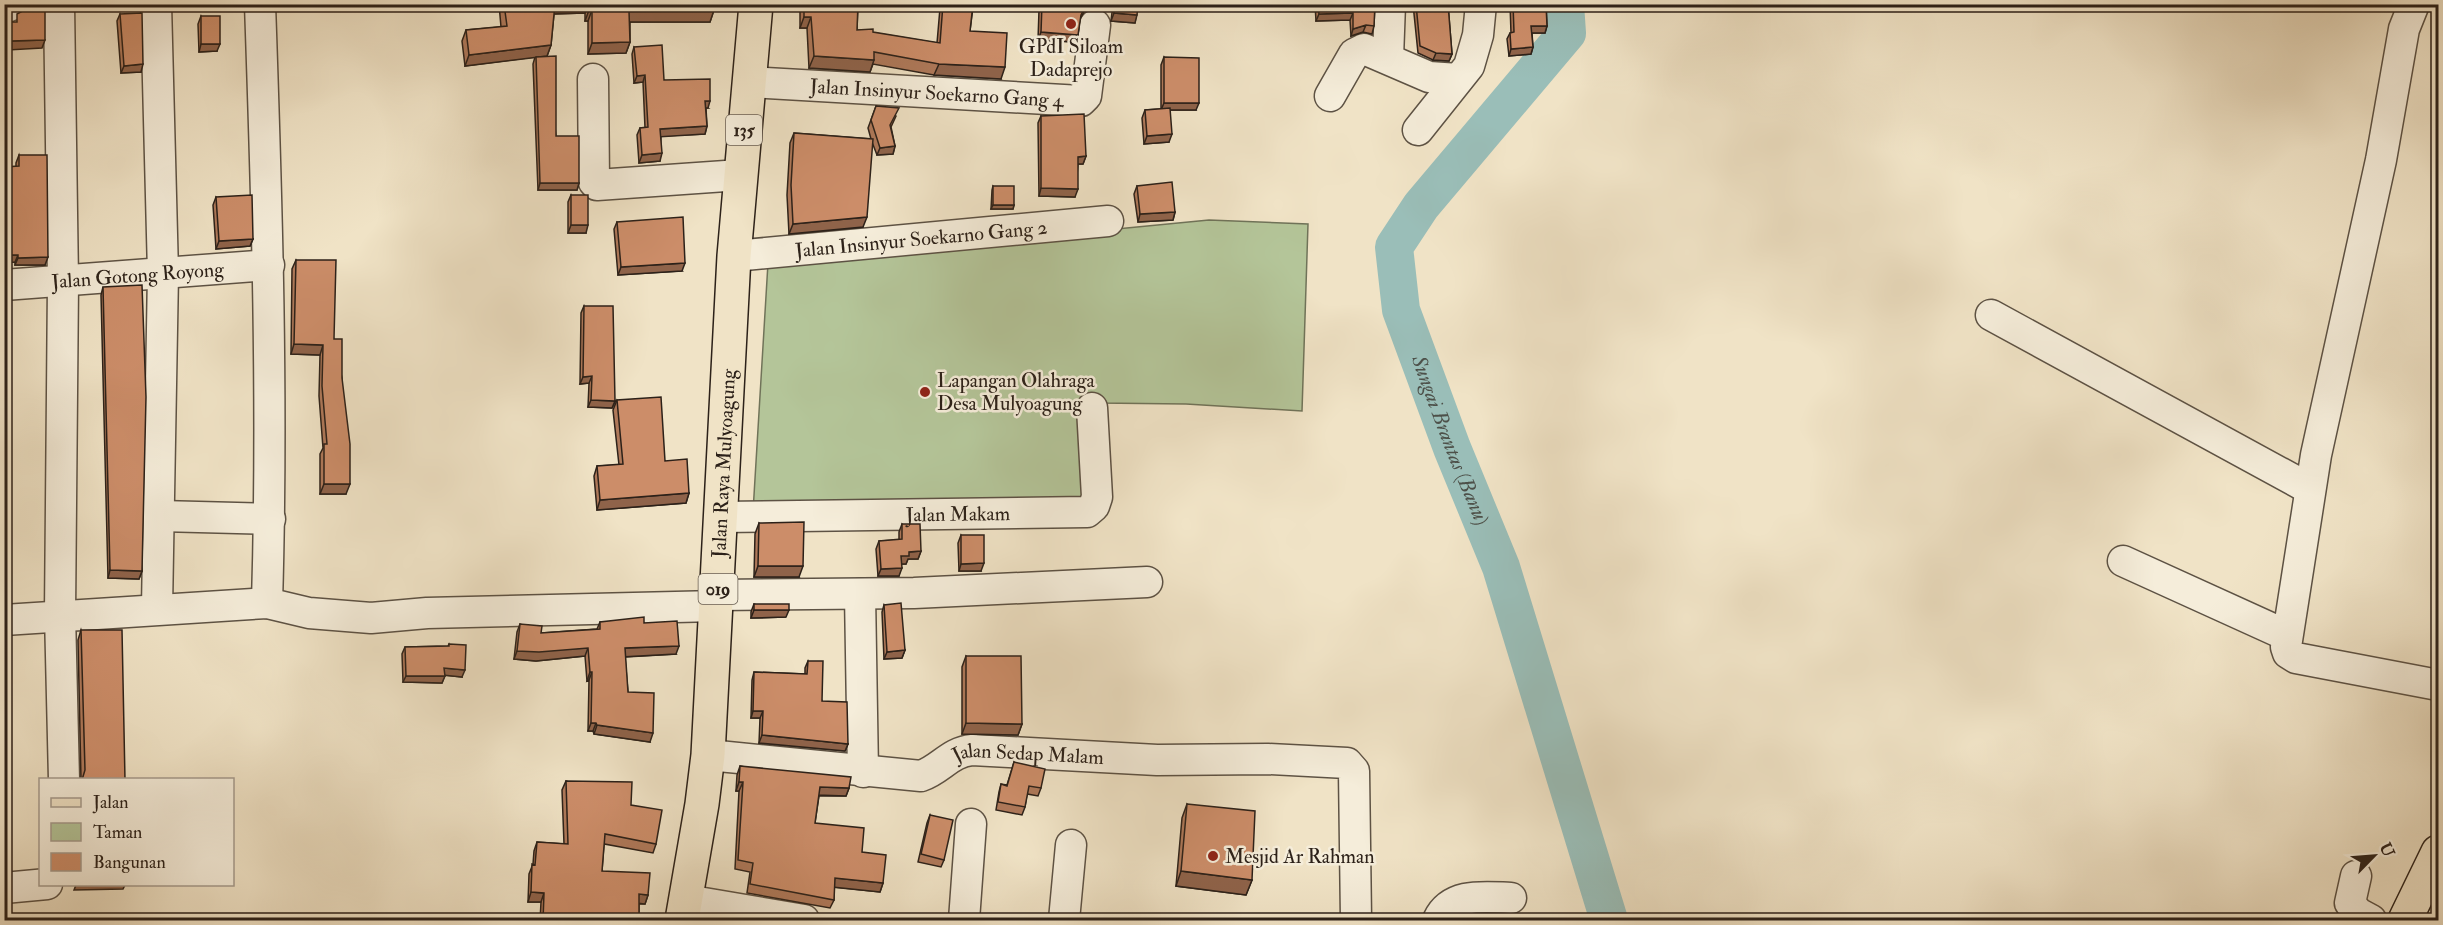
<svg xmlns="http://www.w3.org/2000/svg" width="2443" height="925" font-family="'IM FELL Double Pica',serif">
<rect width="100%" height="100%" fill="#f0e3c6"/>
<filter id="stains"><feTurbulence type="fractalNoise" baseFrequency=".00333" numOctaves="4"/><feColorMatrix values="0 0 0 0 .2 0 0 0 0 .09 0 0 0 0 .02 0 0 0 .5 -.17"/></filter>
<radialGradient id="worn" r=".72"><stop offset=".6" stop-color="#630" stop-opacity="0"/><stop offset="1" stop-color="#630" stop-opacity=".3"/></radialGradient>
<path fill="#b4c599" stroke="#707359" stroke-width="1.5" d="M1209,220L1308,224L1302,411L1186,404L1098,403V394L1088,401L1090,499L753,512L768,263Z"/>
<g fill="none" stroke-linecap="round" stroke-linejoin="round">
<path stroke="#9abeb8" stroke-width="38" id="s1" d="M1565,4L1567,33L1421,206L1394,247L1401,310L1452,448L1501,567L1609,920"/>
<defs>
<g id="minor">
<path d="M59,4L63,282L60,614L64,780"/>
<path d="M156,4L163,273L157,608"/>
<path d="M260,4C267,204 273,403 267,603"/>
<path d="M2414,4L2404,29L2381,160L2316,455L2286,647L2288,653L2296,658L2438,685"/>
<path d="M4,8L14,4"/>
<path d="M1388,58L1390,4"/>
<path d="M593,79L594,182L597,185L740,175"/>
<path id="s2" d="M749,82L1081,101L1086,96L1095,25"/>
<path d="M1330,96L1354,54L1364,49L1429,77L1458,79"/>
<path d="M1418,130L1469,66L1478,35L1481,4"/>
<path id="s3" d="M734,256L1108,221"/>
<path id="s4" d="M4,285L269,265"/>
<path d="M1991,315L2310,489"/>
<path d="M160,516L270,519"/>
<path id="s5" d="M721,517L1087,512L1094,506L1097,497L1092,408"/>
<path d="M2123,561L2286,635"/>
<path d="M860,594L863,772"/>
<path d="M718,595L914,593L1147,582"/>
<path d="M4,620L267,603L309,613L371,618L427,613L717,606"/>
<path id="s6" d="M708,755L921,776C941,769 950,752 972,750L1157,760L1268,759L1347,763L1354,771L1356,920"/>
<path d="M2356,876L2350,903L2358,913L2371,920"/>
<path d="M4,888L47,884"/>
<path d="M686,900L804,920"/>
<path d="M964,920L971,824"/>
<path d="M1064,920L1071,845"/>
<path d="M1438,920C1451,892 1484,897 1511,898"/>
</g>
<g id="major">
<path id="s7" d="M682,920L702,804L708,755L734,256L756,4"/>
<path d="M2405,920L2438,852"/>
</g>
</defs>
<use href="#minor" stroke="#5d5244" stroke-width="33"/>
<use href="#major" stroke="#2c2119" stroke-width="36"/>
<use href="#minor" stroke="#f5edda" stroke-width="30"/>
<use href="#major" stroke="#f0e3c6" stroke-width="33"/>
</g>
<path fill="#af795a" stroke="#2c2119" stroke-width="1.5" d="M499,4H714V10L710,22H630V42L626,53L588,54V21H585V13L554,14L551,45L547,56L556,136L579,183L577,190H538L533,64L535,57L465,66L462,41L466,30L501,27Z
M800,4H858L857,30L937,43L940,8L863,4H1019L1018,8L973,7L970,31L1001,79L934,75L873,64L870,72L809,68L807,28H800Z
M1041,4H1087L1084,12L1080,19L1078,35L1075,42L1038,40L1039,10Z
M1113,4H1138L1135,23L1111,21Z
M1315,4H1375L1374,26L1372,34L1363,32L1351,36L1350,20L1316,21Z
M1413,4H1448L1452,54L1449,61L1433,60L1418,53Z
M1510,4H1546L1547,26L1545,33H1532L1533,47L1531,54L1509,56L1507,39L1510,33H1511Z
M120,14L141,72L121,73L117,21Z
M201,16L217,51L199,52L198,24Z
M634,47L664,80L708,108H706L707,126L705,134L661,136L660,161L639,163L637,135L640,128H645L643,82L634,83L632,54Z
M1164,57L1196,110H1170L1169,142L1144,144L1142,118L1145,110L1161,109V65Z
M876,106L896,116L891,127L895,146L893,154L877,155L872,142L863,227L789,234L787,195L790,143L794,133L871,139L868,128Z
M1041,116L1086,156L1083,164H1078L1075,197L1039,196L1038,123Z
M19,155L45,265H15L16,163Z
M993,186L1014,205L1013,209H991L992,190Z
M1137,186L1175,212L1173,220L1138,222L1134,194Z
M571,195L586,233H568V202Z
M216,197L253,239L250,246L216,249L213,205Z
M617,222L682,271L618,275L614,229Z
M296,260L334,339L342,378L346,494H320V454L323,448L319,396L320,355L291,354L292,269Z
M103,287L142,571L139,579L108,578L101,295Z
M584,306L615,401L612,408L588,407L589,383L580,384L581,313Z
M617,400L689,493L686,503L597,510L594,476L597,466L619,465L613,410Z
M759,523L799,577H754L755,534Z
M902,524L921,551L918,559H908L906,564H901L899,576H878L876,549L879,541L899,540V532Z
M961,535L981,571H959L958,543Z
M754,604L786,617L751,618V612Z
M884,605L905,650L902,658L884,659L882,612Z
M600,622L644,623L676,654L625,657L628,692L650,742L594,734L593,731H588L589,680L587,681L585,656L536,661L514,659L517,632L520,624L541,633L597,629Z
M81,630L125,780H81L78,640Z
M449,644L462,677L445,675L442,683L403,682L402,654L405,647L448,646Z
M966,656L1022,724L1018,735L962,734V667Z
M808,661L822,701L848,744L845,751L759,743L760,718H751L752,680L754,672L805,674V668Z
M1014,762L1041,788L1038,796L1027,794L1025,807L1022,815L996,810L999,792L1001,784L1007,785Z
M740,766L849,788L846,796H819L815,823L862,852L883,883L880,892L834,887V900L830,908L747,893L750,872L735,869L739,791H736L737,775Z
M566,781L631,805L656,844L653,853L604,844L602,871L648,895L645,904H639V921H540L541,902H528L529,874L533,864L534,851L537,842L564,844L562,790Z
M1187,804L1252,880L1246,895L1176,886L1182,818Z
M930,815L944,860L941,867L918,862L927,823Z"/>
<path fill="#8f634a" stroke="#2c2119" stroke-width="1.5" d="M554,4H588L585,13L551,14Z
M863,4H941L940,8Z
M971,4H1019L1018,8L970,7Z
M589,10H592L588,21H585Z
M714,10L710,22H625L629,11Z
M1114,13L1137,15L1135,23L1111,21Z
M1353,13L1350,20L1316,21L1319,14Z
M804,17H811L807,28H800Z
M1366,25L1363,32L1351,36L1353,29Z
M1531,26H1547L1545,33H1529Z
M1041,32L1078,35L1075,42L1038,40Z
M45,40L42,48L8,50L11,41Z
M630,42L626,53L588,54L592,43Z
M201,44H220L217,51L199,52Z
M551,45L547,56L465,66L469,55Z
M1533,47L1531,54L1509,56L1511,49Z
M1436,53L1452,54L1449,61L1433,60Z
M814,56L874,60L870,72L809,68Z
M143,64L141,72L121,73L124,66Z
M939,64L1005,67L1001,79L934,75Z
M645,75L643,82L634,83L637,76Z
M705,101H710L708,108H703Z
M1164,103H1199L1196,110H1161Z
M707,126L705,134L657,137L660,129Z
M4,132H10L7,140H4Z
M1172,134L1169,142L1144,144L1147,136Z
M895,146L893,154L877,155L880,148Z
M662,153L660,161L639,163L642,155Z
M1086,156L1083,164H1075L1078,157Z
M540,183H579L577,190H538Z
M1041,188L1078,189L1075,197L1039,196Z
M993,205H1014L1013,209H991Z
M1175,212L1173,220L1138,222L1140,214Z
M867,217L863,227L789,234L793,224Z
M571,225H588L586,233H568Z
M253,239L250,246L216,249L219,241Z
M4,255H18L15,262L4,263Z
M48,257L45,265H15L18,258Z
M685,263L682,271L618,275L621,267Z
M294,344L323,345L320,355L291,354Z
M592,376L589,383L580,384L583,377Z
M591,400L615,401L612,408L588,407Z
M324,484H350L346,494H320Z
M689,493L686,503L597,510L600,500Z
M921,551L918,559H908L906,564H898L901,556L909,552Z
M984,563L981,571H959L961,564Z
M758,566H803L799,577H754Z
M902,568L899,576H878L881,569Z
M110,570L142,571L139,579L108,578Z
M754,610H789L786,617L751,618Z
M679,646L676,654L621,657L625,648Z
M588,648L585,656L536,661L514,659L517,651Z
M905,650L902,658L884,659L887,652Z
M444,668L465,670L462,677L442,675Z
M590,672H592L589,680L587,681Z
M406,676H445L442,683L403,682Z
M753,711H763L760,718H751Z
M591,723H596L593,731H588Z
M966,723L1022,724L1018,735L962,734Z
M597,725L653,733L650,742L594,734Z
M762,735L848,744L845,751L759,743Z
M739,782H743L739,791H736Z
M820,787L849,788L846,796L817,795Z
M1181,871L1252,880L1246,895L1176,886Z
M835,878L883,883L880,892L832,887Z
M76,885H125L123,889L74,890Z
M531,892L544,893L541,902H528Z
M639,894L648,895L645,904L636,903Z"/>
<path fill="#cc8d69" stroke="#2c2119" stroke-width="1.5" d="M31,4H45V40L11,41L10,132H4V22H17V14L30,7Z
M504,4H555L551,45L469,55L466,30L507,26Z
M589,4H714V10L629,11L630,42L592,43V10H589Z
M804,4H858L857,30L873,29V32L940,43L943,4H973L970,31L1007,33L1005,67L939,64L874,52V60L814,56L811,17H804Z
M1042,4H1087L1081,15L1078,35L1041,32Z
M1115,4H1138L1137,15L1114,13Z
M1318,4H1375L1374,26L1366,25L1353,29V13L1319,14Z
M1416,4H1448L1452,54L1436,53L1420,46Z
M1513,4H1546L1547,26H1531L1533,47L1511,49L1510,33L1514,32Z
M142,13L143,64L124,66L120,14Z
M201,16H220V44H201Z
M662,45L664,80L710,79V101H705L707,126L660,129L662,153L642,155L640,128L648,127L645,75L637,76L634,47Z
M556,56V136H579V183H540L536,57Z
M1164,57L1199,58V103H1164Z
M876,106L899,108L890,125L895,146L880,148L871,120Z
M1170,108L1172,134L1147,136L1145,110Z
M1084,114L1086,156L1078,157V189L1041,188V116Z
M794,133L873,139L867,217L793,224L791,185Z
M19,155H47L48,257L18,258V255H4V167L19,166Z
M1172,182L1175,212L1140,214L1137,186Z
M993,186H1014V205H993Z
M252,195L253,239L219,241L216,197Z
M571,195H588V225H571Z
M683,217L685,263L621,267L617,222Z
M296,260H336L334,339H342V378L350,444V484H324V444H327L322,386L323,345L294,344Z
M142,285L146,397L142,571L110,570L103,287Z
M584,306H613L615,401L591,400L592,376L583,377Z
M661,397L665,461L687,459L689,493L600,500L597,466L623,464L617,400Z
M804,522L803,566H758L759,523Z
M902,524H920L921,551L909,552V556H901L902,568L881,569L879,541L902,539Z
M961,535H984V563L961,564Z
M901,603L905,650L887,652L884,605Z
M754,604H789V610H754Z
M644,617V623L677,621L679,646L625,648L628,692L654,693L653,733L597,725L596,723H591L592,672H590L588,648L539,652L517,651L520,624L542,626L541,633L600,629V622Z
M81,630H122L125,780H82L85,770Z
M449,644L466,645L465,670L444,668L445,676H406L405,647L449,646Z
M966,656H1021L1022,724L966,723Z
M808,661H823L822,701L847,702L848,744L762,735L763,711H753L754,672L807,674Z
M4,679L8,716H4Z
M1014,762L1045,769L1041,788L1029,786L1025,807L998,802L1001,784L1007,786Z
M740,766L851,777L849,788L820,787L815,823L864,828L862,852L886,855L883,883L835,878L834,900L750,884L753,863L738,860L743,782H739Z
M566,781L632,782L631,805L662,810L656,844L605,834L602,871L650,873L648,895L639,894V921H543L544,893L531,892L532,864L535,865L537,842L568,844Z
M1187,804L1255,811L1252,880L1181,871Z
M930,815L953,820L944,860L921,854Z"/>
<g fill="#8f2418" stroke="#f5edda" stroke-width="2">
<circle cx="1071" cy="24" r="6"/>
<circle cx="925" cy="392" r="6"/>
<circle cx="1213" cy="856" r="6"/>
</g>
<g text-anchor="middle" stroke-width="5" stroke-linejoin="round" paint-order="stroke">
<g fill="#f5edda" stroke="#685e53" stroke-width="1.5">
<rect x="726" y="115" width="36" height="30" rx="4.5"/>
<rect x="698.5" y="574" width="39" height="30" rx="4.5"/>
</g>
<g font-size="18" font-weight="bold" fill="#2c2119">
<text x="744" y="136">135</text>
<text x="718" y="595">019</text>
</g>
<g font-size="20" fill="#2c2119" stroke="#f5edda" text-anchor="start">
<text x="1071" y="53" text-anchor="middle">GPdI Siloam<tspan x="1071" dy="23">Dadaprejo</tspan></text>
<text x="937" y="387">Lapangan Olahraga<tspan x="937" dy="23">Desa Mulyoagung</tspan></text>
<text x="1225" y="863">Mesjid Ar Rahman</text>
</g>
<g font-size="20" fill="#2c2119" stroke="#f5edda">
<text dy="7" stroke="none"><textPath href="#s2" startOffset="188">Jalan Insinyur Soekarno Gang 4</textPath></text>
<text dy="7" stroke="none"><textPath href="#s3" startOffset="188">Jalan Insinyur Soekarno Gang 2</textPath></text>
<text dy="7" stroke="none"><textPath href="#s4" startOffset="134">Jalan Gotong Royong</textPath></text>
<text dy="7" stroke="none"><textPath href="#s7" startOffset="459">Jalan Raya Mulyoagung</textPath></text>
<text dy="7" stroke="none"><textPath href="#s5" startOffset="237">Jalan Makam</textPath></text>
<text dy="7" stroke="none"><textPath href="#s6" startOffset="328">Jalan Sedap Malam</textPath></text>
</g>
<g font-size="21" font-style="italic" fill="#4d5049" stroke="#f5edda">
<text dy="7" stroke="none"><textPath href="#s1" startOffset="507">Sungai Brantas (Banu)</textPath></text>
</g>
</g>
<rect width="2443" height="925" fill="none" stroke="#f0e3c6" stroke-width="24"/>
<rect x="6" y="6" width="2431" height="913" fill="none" stroke="#2c2119" stroke-width="3"/>
<rect x="12" y="12" width="2419" height="901" fill="none" stroke="#2c2119" stroke-width="1.5"/>
<rect x="39" y="778" width="195" height="108" fill="#f5edda" stroke="#a59b8d" stroke-width="1.5"/>
<rect x="51" y="798" width="30" height="9" fill="#f0e3c6" stroke="#a59b8d" stroke-width="1.5"/>
<text x="93" y="808" font-size="18" fill="#2c2119">Jalan</text>
<rect x="51" y="823" width="30" height="18" fill="#b4c599" stroke="#a59b8d" stroke-width="1.5"/>
<text x="93" y="838" font-size="18" fill="#2c2119">Taman</text>
<rect x="51" y="853" width="30" height="18" fill="#cc8d69" stroke="#a59b8d" stroke-width="1.5"/>
<text x="93" y="868" font-size="18" fill="#2c2119">Bangunan</text>
<g transform="translate(2374 856) rotate(65)" stroke="#f5edda" stroke-width="4.5" paint-order="stroke">
<path d="M0-4.5L10 22L0 15L-10 22Z" fill="#2c2119"/>
<text y="-9" font-size="16" font-weight="bold" text-anchor="middle" fill="#2c2119">U</text>
</g>
<rect width="100%" height="100%" filter="url(#stains)"/>
<rect width="100%" height="100%" fill="url(#worn)"/>
</svg>
